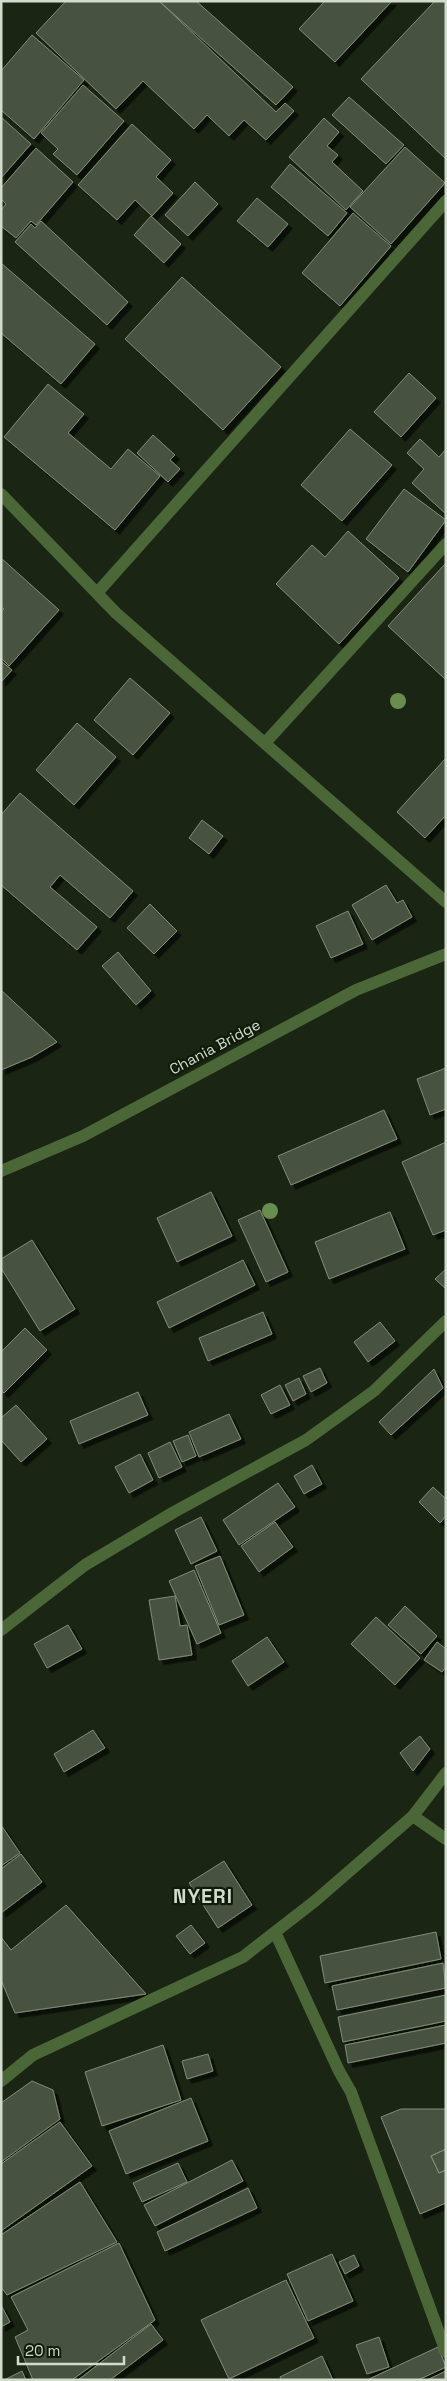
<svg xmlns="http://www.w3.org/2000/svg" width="447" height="2381" font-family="'Space Grotesk',sans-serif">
<defs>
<filter id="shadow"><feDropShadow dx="4.5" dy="4.5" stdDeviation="0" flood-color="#0009"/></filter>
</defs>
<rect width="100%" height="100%" fill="#1a2513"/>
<path fill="#46533f" stroke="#808e78" filter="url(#shadow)" d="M66,1H159L276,112L285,103L294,111L266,140L244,120L229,136L207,115L194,129L143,81L116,109L36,33Z
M159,1H196L293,87L276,105Z
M325,1H392L335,62L299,29Z
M435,1H446V159L361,79Z
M32,35L84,80L34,139L1,110V71Z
M83,85L124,121L77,175L53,154L58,149L41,133Z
M349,97L404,145L386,164L332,115Z
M1,117L31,144L1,178Z
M324,118L339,132L327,146L338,155L332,162L363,191L346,210L289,157Z
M132,124L171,160L156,177L173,193L152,216L135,200L117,220L78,185Z
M405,147L445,183L391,244L350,207Z
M36,148L73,182L36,225L31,221L16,238L1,226V210L6,204L1,199V188Z
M290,164L347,213L328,236L271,187Z
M195,182L218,204L188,236L165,215Z
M257,198L288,224L268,247L237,221Z
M353,213L391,246L340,306L302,273Z
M151,216L181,244L164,263L134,235Z
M41,221L128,302L107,325L15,242L31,224L35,228Z
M1,263L95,344L61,384L1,333Z
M182,277L281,367L223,430L125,339Z
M409,373L436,398L401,437L374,412Z
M48,384L84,414L68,433L111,469L128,449L160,476L115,530L4,437Z
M350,429L392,465L342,521L301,485Z
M153,435L175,455L170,460L180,469L168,482L137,453Z
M420,439L439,457L446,449V514L412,483L424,469L407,453Z
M404,489L446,520L408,572L366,539Z
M348,531L399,578L339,644L276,584L312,545L325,557Z
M1,558L59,610L9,666L1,658V612L4,609L1,607Z
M446,563V678L445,679L388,626Z
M1,661L12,670L1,682Z
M130,678L170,713L133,755L94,720Z
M77,723L116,757L74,805L36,770Z
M446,758V815L425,838L397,812Z
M20,793L133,891L110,918L60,875L50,887L97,927L77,950L1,885V815Z
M202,820L223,836L209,854L189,838Z
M386,885L397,903L403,900L412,917L372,940L352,905Z
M150,904L177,931L154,954L127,928Z
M348,911L363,944L331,958L316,926Z
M118,952L151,991L136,1005L102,966Z
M1,990L57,1042L32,1057L1,1070Z
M446,1068V1109L430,1115L417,1079Z
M384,1110L397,1139L291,1185L278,1156Z
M446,1142V1230L433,1235L402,1162Z
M211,1192L232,1236L177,1262L157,1218Z
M260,1210L288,1272L266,1282L238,1220Z
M390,1212L405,1249L329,1279L315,1242Z
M32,1240L75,1309L40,1331L1,1268V1259Z
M243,1260L255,1285L169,1328L157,1302Z
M446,1269V1289L435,1279Z
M263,1312L272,1334L208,1361L199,1338Z
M380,1322L395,1341L368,1362L354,1342Z
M25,1328L47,1350L4,1393L1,1391V1352Z
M320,1368L327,1383L311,1392L303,1376Z
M434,1369L443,1388L391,1435L379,1422Z
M299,1378L306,1394L293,1401L285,1385Z
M280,1385L290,1405L271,1414L261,1395Z
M138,1392L148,1415L79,1444L70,1421Z
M16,1405L47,1439L21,1462L1,1440V1418Z
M229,1414L241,1439L199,1457L189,1432Z
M188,1435L196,1456L182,1462L173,1441Z
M170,1442L182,1467L159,1478L148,1453Z
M140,1454L153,1480L129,1493L115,1467Z
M312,1465L322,1484L304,1494L294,1476Z
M278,1483L295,1507L239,1545L223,1520Z
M433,1487L446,1499V1516L440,1523L419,1502Z
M201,1517L217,1551L191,1564L175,1530Z
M275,1522L293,1547L259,1572L241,1546Z
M220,1556L244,1615L219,1625L195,1566Z
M194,1570L221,1633L197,1644L169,1581Z
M175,1596L180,1626L187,1625L192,1655L159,1660L149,1600Z
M405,1606L437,1636L421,1654L388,1625Z
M376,1617L420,1658L395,1685L351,1644Z
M68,1625L82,1649L47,1668L34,1644Z
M267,1637L284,1662L248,1686L232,1661Z
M437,1642L446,1649V1667L442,1672L424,1660Z
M93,1730L105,1748L64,1772L54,1754Z
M420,1736L430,1749L413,1771L400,1753Z
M1,1825L20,1853L1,1866Z
M21,1854L42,1882L1,1913V1869Z
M224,1861L252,1905L218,1928L189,1883Z
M66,1905L146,1994L15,2013L1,1980V1937L11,1950Z
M191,1925L205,1943L190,1954L176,1936Z
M436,1932L441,1959L325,1983L320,1956Z
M443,1963L446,1988L337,2010L332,1986Z
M446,1995V2021L343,2042L338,2017Z
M446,2025V2043L348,2063L345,2045Z
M163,2045L181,2100L102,2126L85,2072Z
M208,2054L213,2071L187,2079L182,2061Z
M32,2081L53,2090L60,2119L1,2162V2103Z
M191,2098L208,2141L126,2174L109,2131Z
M401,2109H446V2149L431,2156L439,2173L446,2170V2203L420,2214L381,2117Z
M60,2122L92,2166L1,2231V2164Z
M446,2149V2170L439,2173L431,2156Z
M232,2160L243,2181L155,2226L144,2205Z
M178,2163L187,2182L142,2202L133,2183Z
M80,2182L117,2242L7,2295L1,2287V2235Z
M248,2188L257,2208L165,2251L157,2232Z
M119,2243L155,2320L72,2380H33L15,2337L28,2330L11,2297Z
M332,2254L353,2301L308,2321L287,2274Z
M354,2255L359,2266L345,2274L339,2262Z
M286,2280L314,2338L229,2379L201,2320Z
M1,2305L10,2322L1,2327Z
M151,2324L163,2340L110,2380H78Z
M379,2337L389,2367L367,2374L356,2345Z
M438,2347L446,2367L418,2380H367Z
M322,2356L333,2380H281L280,2377Z
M22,2371L26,2380H4Z
M446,2371V2380H427Z"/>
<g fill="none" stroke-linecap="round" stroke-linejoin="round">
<path stroke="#4b6738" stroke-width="12" d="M1,494L116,613L446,902
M97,593L446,201
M265,743L446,544
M1,1171L83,1136L356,990L446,954
M1,1630L85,1565L174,1512L306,1440L374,1391L446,1321
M413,1816L446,1839
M275,1932L339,2071L351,2092L446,2352
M1,2081L33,2055L243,1957L315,1901L413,1816L446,1773"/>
</g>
<g fill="#688d4f">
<circle cx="398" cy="701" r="8"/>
<circle cx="270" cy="1211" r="8"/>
</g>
<g text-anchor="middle" stroke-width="4.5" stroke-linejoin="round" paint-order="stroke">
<g font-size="15" fill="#d3dbcf" stroke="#111b0a">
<text transform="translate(215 1047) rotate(-28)" y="5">Chania Bridge</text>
</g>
<g font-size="20" font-weight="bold" letter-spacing="1" fill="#d3dbcf" stroke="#111b0a">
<text x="203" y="1903">NYERI</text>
</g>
</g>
<rect width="447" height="2381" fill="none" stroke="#d3dbcf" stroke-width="5"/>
<path d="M18 2356v8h106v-8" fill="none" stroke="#d3dbcf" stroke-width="2.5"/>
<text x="25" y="2356" font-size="15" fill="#d3dbcf" stroke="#111b0a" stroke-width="4" paint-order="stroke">20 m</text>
</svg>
